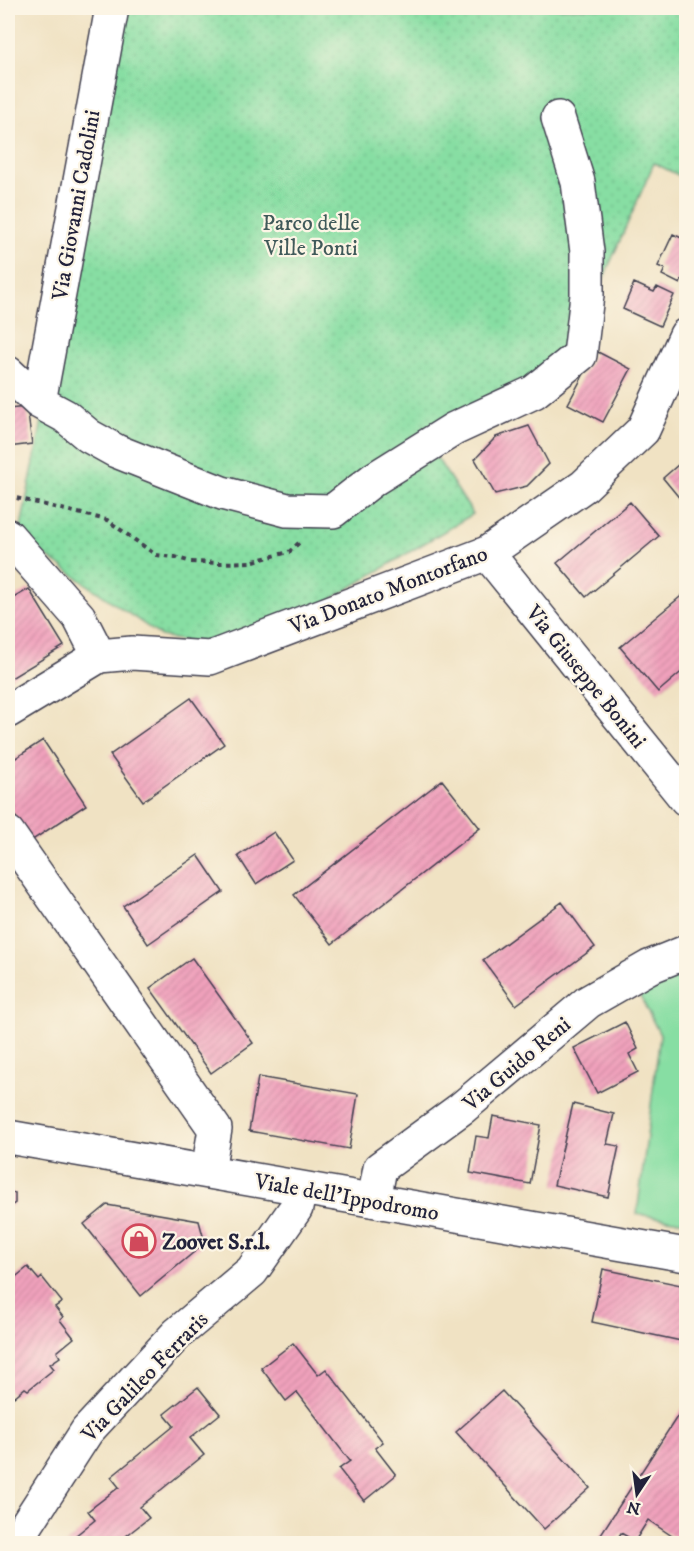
<svg xmlns="http://www.w3.org/2000/svg" width="694" height="1551" font-family="'IM FELL DW Pica',serif">
<defs>
<pattern id="park-dots" width="8" height="8" patternUnits="userSpaceOnUse" patternTransform="scale(1.5)"><rect width="8" height="8" fill="#87dea3"/><path d="M2 2h.1M6 6h.1" fill="none" stroke="#74be8d" stroke-width="1.8" stroke-linecap="round"/></pattern>
<pattern id="building-hatch" width="6" height="6" patternUnits="userSpaceOnUse" patternTransform="scale(1.5)"><rect width="6" height="6" fill="#f0a1bc"/><path d="M-1 1l2-2M0 6l6-6M5 7l2-2" fill="none" stroke="#ce8aa2"/></pattern>
</defs>
<rect width="100%" height="100%" fill="#fcf5e5"/>
<filter id="ink" filterUnits="userSpaceOnUse"><feTurbulence type="fractalNoise" baseFrequency=".0167" numOctaves="2"/><feDisplacementMap in="SourceGraphic" scale="12" xChannelSelector="R" yChannelSelector="G"/><feConvolveMatrix kernelMatrix="1 2 1 2 8 2 1 2 1" color-interpolation-filters="sRGB"/></filter>
<filter id="wash" filterUnits="userSpaceOnUse"><feTurbulence type="fractalNoise" baseFrequency=".008" numOctaves="4" result="noise"/><feDisplacementMap in="SourceGraphic" scale="24" xChannelSelector="R" yChannelSelector="G"/><feGaussianBlur stdDeviation="1.35" result="paint"/><feColorMatrix in="noise" values="0 0 0 0 0 0 0 0 0 0 0 0 0 0 0 0 0 1.4 0 .05"/><feComposite in="paint" operator="in"/></filter>
<g filter="url(#wash)">
<rect width="100%" height="100%" fill="#f0e2c3"/>
<path fill="#87dea3" stroke="#54806f" stroke-width="1.5" d="M686,963V1222L637,1214L660,1035L637,990Z"/>
<path fill="url(#park-dots)" stroke="#54806f" stroke-width="1.5" d="M124,8H686V179L654,163L564,368L421,433L473,514L240,654L161,636L19,537Z"/>
<g id="blocks">
<path fill="url(#building-hatch)" d="M673,234L686,240V269L680,284L662,275L665,269L658,266Z
M634,283L654,292L657,287L674,295L660,326L623,309Z
M596,351L631,369L603,422L568,404Z
M27,407L32,444L8,447V409Z
M529,426L549,464L527,486L495,494L475,459L496,437Z
M686,458V506L663,478Z
M630,502L659,536L586,597L557,563Z
M29,589L64,646L8,680V601Z
M686,592V668L658,692L620,647Z
M191,698L224,744L143,801L110,755Z
M43,740L86,805L31,841L8,805V763Z
M442,780L480,828L332,944L294,895Z
M274,832L293,860L256,884L238,856Z
M198,855L223,892L148,944L123,906Z
M562,902L595,947L516,1005L483,960Z
M192,958L253,1043L211,1073L150,988Z
M625,1022L638,1049L629,1054L638,1072L597,1093L574,1048Z
M258,1077L358,1094L349,1149L249,1131Z
M573,1104L614,1114L607,1144L619,1146L608,1197L554,1185Z
M493,1116L541,1125L530,1184L470,1173L476,1136L489,1138Z
M8,1192L15,1193V1203L8,1208Z
M107,1205L199,1221L205,1243L141,1296L84,1224Z
M28,1267L39,1280L42,1277L62,1302L55,1307L63,1317L60,1320L74,1338L57,1352L60,1357L50,1364L54,1369L28,1390L25,1388L14,1397L8,1389V1283Z
M603,1269L686,1286V1342L592,1322Z
M293,1343L318,1375L326,1369L383,1442L375,1448L396,1475L364,1501L339,1469L350,1461L297,1392L286,1401L261,1368Z
M198,1387L220,1414L190,1438L204,1455L140,1507L149,1518L117,1543L118,1544H65L95,1520L88,1511L119,1487L111,1477L174,1426L164,1414Z
M502,1391L590,1488L544,1529L456,1432Z
M686,1403V1544H684L648,1520L635,1541L621,1533L614,1544H610L599,1537Z"/>
</g>
</g>
<g filter="url(#ink)">
<use href="#blocks" fill-opacity="0" stroke="#413f4f" stroke-width="1.5"/>
<g fill="none" stroke-linecap="round" stroke-linejoin="round">
<defs>
<path id="minor" d="M8,373L39,402L65,416L89,436L116,451L222,493L287,510L333,511L374,479L454,429L534,392L580,355L587,295V252L578,182L558,118
M39,402L112,8
M8,536L79,617L99,656
M487,553L686,799
M8,711L99,656L132,653L210,658L487,553L584,486L643,430L686,335
M8,833L215,1129L208,1171
M8,1137L686,1255
M374,1200L380,1168L462,1108L588,1002L649,967L686,952
M14,1544L87,1431L177,1334L252,1271L296,1208L300,1188"/>
</defs>
<use href="#minor" stroke="#413f4f" stroke-width="36"/>
<path stroke="#413f4f" stroke-width="4" stroke-dasharray="4.5 4.5" stroke-linecap="butt" d="M8,496L107,520L156,555L175,557L191,562L221,563L250,562L289,552L301,541"/>
<use href="#minor" stroke="#fff" stroke-width="33"/>
</g>
</g>
<defs>
<symbol id="shop-ring" viewBox="-11 -11 22 22"><circle r="9.5" fill="#fcf5e5" stroke="#d1495b" stroke-width="1.5"/><path d="M-5-2.5h2.3a2.7 3.5 0 0 1 5.4 0H5L5.5 6h-11ZM-1.5-2.5h3a1.5 2.3 0 0 0-3 0Z" fill="#d1495b"/></symbol>
</defs>
<g fill-rule="evenodd">
<use href="#shop-ring" x="120" y="1222" width="38" height="38"/>
</g>
<g text-anchor="middle" stroke-width="4.5" stroke-linejoin="round" paint-order="stroke">
<g font-size="22" fill="#22223b" stroke="#fcf5e5">
<text transform="translate(75 205) rotate(-80)" y="8">Via Giovanni Cadolini</text>
<text transform="translate(388 589) rotate(-21)" y="8">Via Donato Montorfano</text>
<text transform="translate(587 676) rotate(51)" y="8">Via Giuseppe Bonini</text>
<text transform="translate(516 1063) rotate(-40)" y="8">Via Guido Reni</text>
<text transform="translate(347 1196) rotate(10)" y="8">Viale dell'Ippodromo</text>
<text transform="translate(144 1376) rotate(-46)" y="8">Via Galileo Ferraris</text>
</g>
<g font-size="22" fill="#405a5a" stroke="#fcf5e5">
<text x="311" y="230">Parco delle<tspan x="311" dy="25">Ville Ponti</tspan></text>
</g>
<g font-size="22" font-weight="bold" fill="#22223b" stroke="#fcf5e5" text-anchor="start">
<text x="162" y="1249">Zoovet S.r.l.</text>
</g>
</g>
<rect width="694" height="1551" fill="none" stroke="#fcf5e5" stroke-width="30"/>
<g transform="translate(637 1494) rotate(193)" stroke="#fcf5e5" stroke-width="4.5" paint-order="stroke">
<path d="M0-4.5L10 22L0 15L-10 22Z" fill="#22223b"/>
<text y="-9" font-size="16" font-weight="bold" text-anchor="middle" fill="#22223b">N</text>
</g>
</svg>
